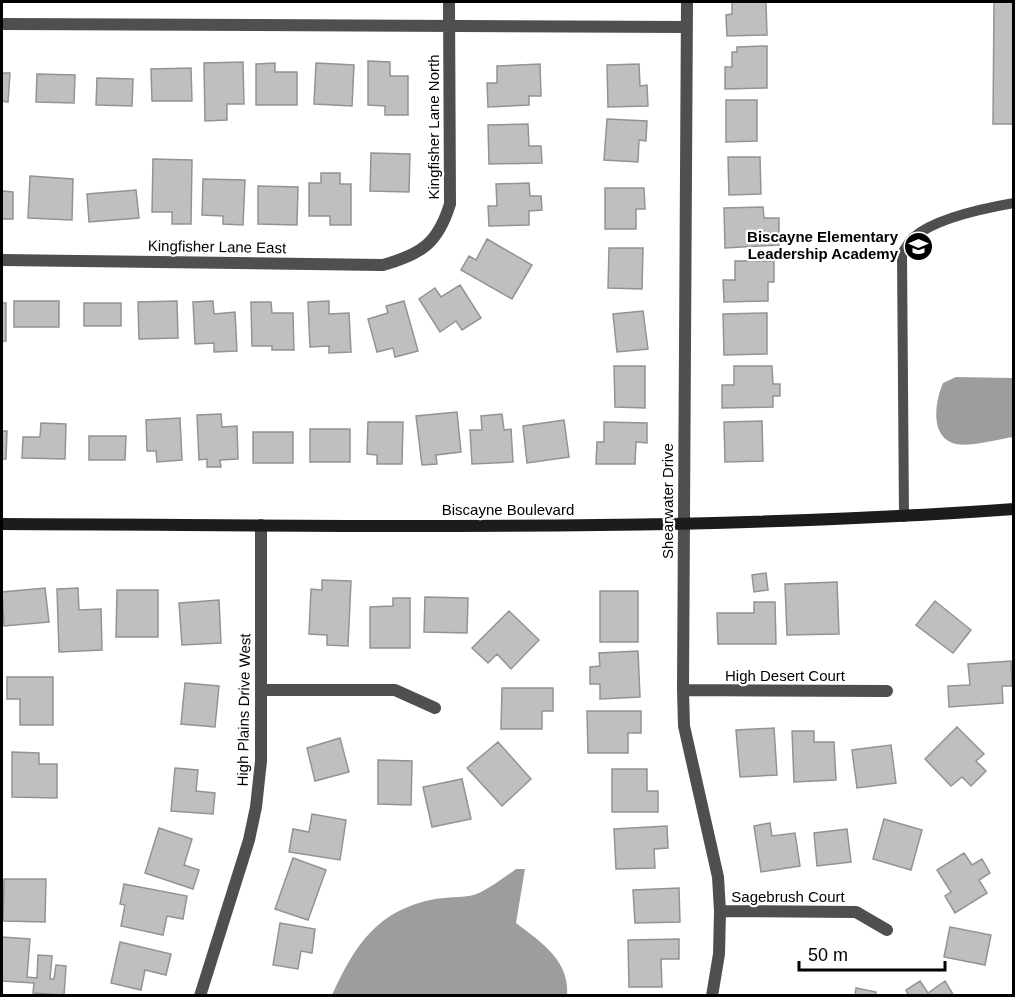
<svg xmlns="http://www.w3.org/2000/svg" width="1015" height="997" font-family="Arial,sans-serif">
<rect width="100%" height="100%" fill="#fff"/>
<path fill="#9d9d9d" d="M956,377L1013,378V437C999,439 970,447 956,444C929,438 935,401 943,383Z
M516,869H525L516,923C541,942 570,961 567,995H332C355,945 377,910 435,899C449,896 468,899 481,892C493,886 505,877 516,869Z"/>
<path fill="#bfbfbf" stroke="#939393" stroke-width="1.5" d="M732,2H766L767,35L727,36L726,15L732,14Z
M994,2H1014V124H993Z
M767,46V88L725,89V67H732V52H737V47Z
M368,61L390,62V76H408V115H385V106L368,105Z
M243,62L244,104H227V120L205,121L204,63Z
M275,63V72H297V105H256V64Z
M316,63L354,65L352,106L314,104Z
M540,64L541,96H529V105L488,107L487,83H497V66Z
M639,64L640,86L647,85L648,106L608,107L607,65Z
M191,68L192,101H152L151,69Z
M2,73H10L8,102L2,101Z
M37,74L75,75L74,103L36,102Z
M97,78L133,79L132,106L96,105Z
M726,100H757V141L726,142Z
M607,119L647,121L646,141L639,140L638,162L604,160Z
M528,124L529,146H541L542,163L489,164L488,125Z
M371,153L410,154L409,192L370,191Z
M728,157H760L761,194L729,195Z
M153,159L192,160L191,224H172V212H152Z
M321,173H340V184H351V225H330V216H309V183H321Z
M30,176L73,179L72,220L28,218Z
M203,179L245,180L243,225L223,224V216L202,215Z
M529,183L530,196H541L542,210L529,211V225L489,226L488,206H497L496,184Z
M258,186L298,187L297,225L258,224Z
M605,188H644L645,209H636V229H605Z
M136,190L139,218L89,222L87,194Z
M2,191L13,192V219H2Z
M763,207L764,218H779V245L725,248L724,208Z
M487,239L532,265L512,299L461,270L469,256L476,260Z
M609,248H643L642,289L608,288Z
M735,261H774V282H768V301L724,302L723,280H735Z
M460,285L481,318L462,330L456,321L440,332L419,299L435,288L441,297Z
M14,301H59V327H14Z
M177,301L178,338L139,339L138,302Z
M213,301L214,314L235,312L237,351L214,352V343L195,344L193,302Z
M329,301V314L349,313L351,352L329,353V346L310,347L308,302Z
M404,301L418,351L395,357L393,348L377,352L368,319L388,313L386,306Z
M251,302H271L272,313H293L294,350H272V346H252Z
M2,303H6V341H2Z
M84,303H121V326H84Z
M643,311L648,349L617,352L613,314Z
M767,313V354L724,355L723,314Z
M614,366H645V408L615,407Z
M734,366H772L773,384H780V396H773V407L722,408V385H734Z
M457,412L461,452L436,455L437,464L422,465L416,416Z
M221,414L222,427L237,426L238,459L220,460L221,467H207V459L199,460L197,415Z
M502,414L504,430L511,429L513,462L472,464L470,430H482L481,416Z
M180,418L182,460L157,462L156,451H147L146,420Z
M564,420L569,457L527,463L523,426Z
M762,421L763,461L725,462L724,422Z
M368,422H403L402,464H377V455L367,454Z
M604,422L647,423V443L636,442L635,464H596L597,442H604Z
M41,423L66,424L65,459L22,458L23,437H40Z
M310,429H350V462H310Z
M2,431H7L6,459H2Z
M253,432H293V463H253Z
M89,436H126L125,460H89Z
M766,573L768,590L754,592L752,575Z
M322,580L351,581L348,646L327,645V635L309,634L311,589L322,590Z
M837,582L839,634L787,635L785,584Z
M45,588L49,622L4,626L2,592Z
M78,588L79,610L101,609L102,650L59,652L57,589Z
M117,590H158V637H116Z
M600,591H638V642H600Z
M425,597L468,598L467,633L424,632Z
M393,598H410V648H370V607L393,606Z
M219,600L221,643L182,645L179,603Z
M935,601L971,630L953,653L916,625Z
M754,602H775L776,644H718L717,613H754Z
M509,611L539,640L511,669L497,654L488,663L472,648Z
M638,651L640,697L600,699V684H590V667L600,666L599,653Z
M1011,661L1012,686H1002L1003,703L949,707L948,686L970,685L968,664Z
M7,677H53V725H20V699H7Z
M185,683L219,686L215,727L181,724Z
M502,688H553V711H542V729H501Z
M587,711H641V733H628V753H588Z
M957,727L984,754L976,761L986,771L971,786L962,777L951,786L925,759Z
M774,728L777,775L740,777L736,730Z
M792,731H814V742H834L836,780L794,782Z
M340,738L349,772L315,781L307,748Z
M498,742L531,779L502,806L467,768Z
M891,745L896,783L857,788L852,750Z
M12,752L39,753V764H57V798L12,797Z
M378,760L412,761L411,805L378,804Z
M175,768L198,770L196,791L215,793L213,814L171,811Z
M612,769H647V791H658V812H612Z
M462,779L471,819L432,827L423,787Z
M312,814L346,820L340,860L289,852L293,829L309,832Z
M884,819L922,830L911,870L873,859Z
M770,823L772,836L795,833L800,866L761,872L754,826Z
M667,826L668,848L654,849L655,868L616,869L614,829Z
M159,828L192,839L184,865L199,870L193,889L145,873Z
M847,829L851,862L817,866L814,833Z
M964,853L972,865L982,859L990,873L979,880L987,893L955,913L945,896L951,892L937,870Z
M293,858L326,870L308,920L275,909Z
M4,879H46L45,922L3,921Z
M124,884L187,896L183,919L167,916L163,935L121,926L125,905L120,904Z
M679,888L680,922L635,923L633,890Z
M280,923L315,929L312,953L301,951L298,969L273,965Z
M950,927L991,935L985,965L944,957Z
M2,937L30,939L27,977L37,978L38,955L52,956L50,979H54L56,965L66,966L64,995L33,993L34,983L2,981Z
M679,939V959H661L662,987H629L628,940Z
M120,942L171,954L166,975L145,970L141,990L111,983Z
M920,981L928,993L945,981L954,996H909L906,990Z
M856,988L876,992L875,996H855Z"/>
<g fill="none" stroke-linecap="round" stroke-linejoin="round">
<path stroke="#4f4f4f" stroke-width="10" d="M904,517L902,253C906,248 909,241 914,237C936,218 985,208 1014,203"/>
<path stroke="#4f4f4f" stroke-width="12" d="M687,2L683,690L684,726L718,877L720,911L719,954L712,996
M2,24L687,27
M2,260L383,265C422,254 438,243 450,204L449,2
M261,690H395L435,708
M683,690L887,691
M720,911L856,912L887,930
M200,996L249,840L256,807L261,761V525"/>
<path stroke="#1c1c1c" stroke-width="12" d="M2,524C339,525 677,533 1014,509"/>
</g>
<defs>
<symbol id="school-disc" viewBox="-11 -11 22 22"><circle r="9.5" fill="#000" stroke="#fff"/><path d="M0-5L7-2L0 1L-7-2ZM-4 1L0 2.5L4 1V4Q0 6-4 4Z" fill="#fff"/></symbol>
</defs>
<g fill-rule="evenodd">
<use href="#school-disc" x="902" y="230" width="33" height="33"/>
</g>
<g text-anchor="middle" stroke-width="4.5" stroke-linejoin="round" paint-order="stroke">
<g font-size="15" fill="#000" stroke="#fff">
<text transform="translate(434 127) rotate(-90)" y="5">Kingfisher Lane North</text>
<text transform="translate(217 247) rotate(1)" y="5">Kingfisher Lane East</text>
<text transform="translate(668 501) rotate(-90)" y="5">Shearwater Drive</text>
<text x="508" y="515">Biscayne Boulevard</text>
<text x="785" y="681">High Desert Court</text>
<text transform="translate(244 710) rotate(-89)" y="5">High Plains Drive West</text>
<text x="788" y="902">Sagebrush Court</text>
</g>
<g font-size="15" font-weight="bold" fill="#000" stroke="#fff" text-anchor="end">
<text x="898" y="242">Biscayne Elementary<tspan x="898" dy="17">Leadership Academy</tspan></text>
</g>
</g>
<rect width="1015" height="997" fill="none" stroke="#000000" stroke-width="6"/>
<path d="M799 961v9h146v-9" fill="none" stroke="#000000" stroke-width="3"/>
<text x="808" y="961" font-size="18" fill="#000000" stroke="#ffffff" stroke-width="4.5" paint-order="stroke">50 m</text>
</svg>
